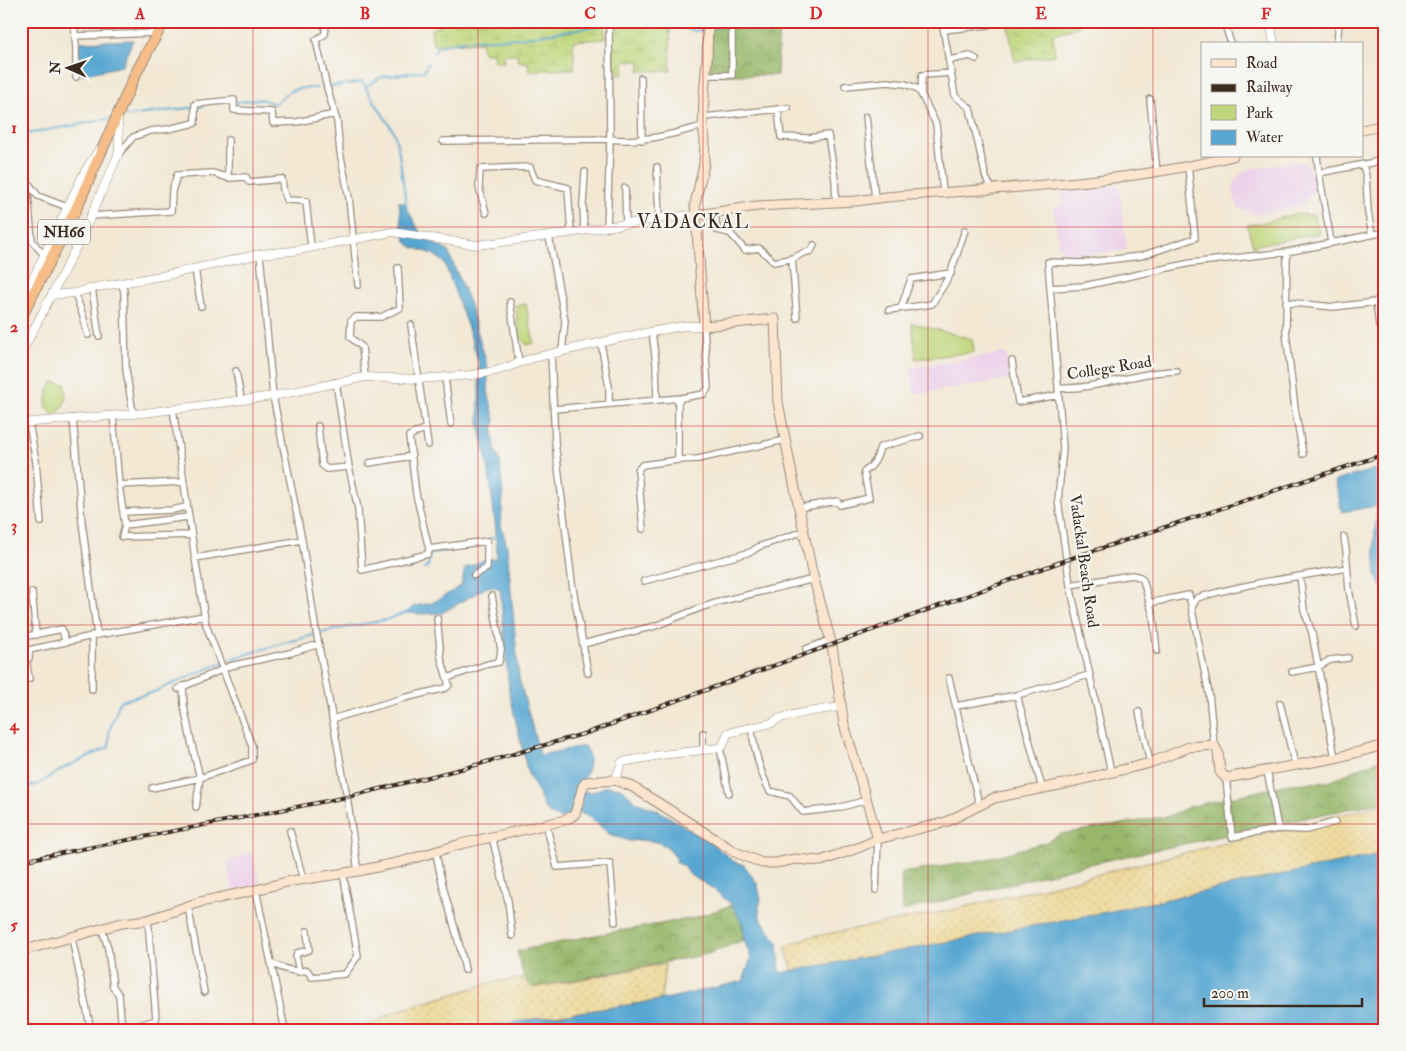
<svg xmlns="http://www.w3.org/2000/svg" width="1406" height="1051" font-family="'IM FELL Double Pica',serif">
<defs>
<pattern id="forest-crowns" width="20" height="18" patternUnits="userSpaceOnUse" patternTransform="scale(1.25)"><rect width="20" height="18" fill="#98b76a"/><path d="M2 6a3 3 0 1 1 6 0M12 15a3 3 0 1 1 6 0" fill="none" stroke="#7d9557"/></pattern>
<pattern id="wetland-marsh" width="20" height="14" patternUnits="userSpaceOnUse" patternTransform="scale(1.25)"><rect width="20" height="14" fill="#c0d67a"/><path d="M1 5h8M5 5V1M11 12h8M15 12V8" fill="none" stroke="#a6b869"/></pattern>
<pattern id="sand-dots" width="8" height="8" patternUnits="userSpaceOnUse" patternTransform="scale(1.25)"><rect width="8" height="8" fill="#eeda9e"/><path d="M2 2h.1M6 6h.1" fill="none" stroke="#cdbb88" stroke-width="1.8" stroke-linecap="round"/></pattern>
</defs>
<rect width="100%" height="100%" fill="#f6f6f2"/>
<filter id="ink" filterUnits="userSpaceOnUse"><feTurbulence type="fractalNoise" baseFrequency=".02" numOctaves="2"/><feDisplacementMap in="SourceGraphic" scale="10" xChannelSelector="R" yChannelSelector="G"/><feConvolveMatrix kernelMatrix="1 2 1 2 8 2 1 2 1" color-interpolation-filters="sRGB"/></filter>
<filter id="wash" filterUnits="userSpaceOnUse"><feTurbulence type="fractalNoise" baseFrequency=".0096" numOctaves="4" result="noise"/><feDisplacementMap in="SourceGraphic" scale="20" xChannelSelector="R" yChannelSelector="G"/><feGaussianBlur stdDeviation="1.12" result="paint"/><feColorMatrix in="noise" values="0 0 0 0 0 0 0 0 0 0 0 0 0 0 0 0 0 1.4 0 .05"/><feComposite in="paint" operator="in"/></filter>
<g filter="url(#wash)">
<rect width="100%" height="100%" fill="#f2e8d4"/>
<path fill="#ecd1ea" d="M1294,162L1305,163L1313,175L1315,189L1302,205L1256,215L1239,208L1235,199L1233,185L1240,174L1250,169Z
M1106,186H1119L1127,250L1074,256L1062,251L1059,246L1054,208L1063,205L1061,193Z
M1006,353L1010,379L915,394L911,368Z
M250,852L261,882L233,891L227,863Z"/>
<path fill="#c0d67a" stroke="#7e804c" d="M1294,214L1314,215L1320,233L1253,246L1247,225L1262,223Z
M526,304L534,343L527,345L520,336L515,306Z
M912,323L972,339L974,352L916,359Z
M53,382L65,384C67,400 66,406 54,416L46,407L48,390Z"/>
<path fill="url(#forest-crowns)" stroke="#6a7044" d="M711,21H779L777,75H710Z
M1385,757V801L1085,865L902,911L901,873L983,860L1046,842L1061,834L1169,816L1189,807L1289,784L1328,782Z
M732,905L742,923L744,940L708,954L532,988L524,978L517,951L596,935L694,918Z"/>
<path fill="url(#wetland-marsh)" stroke="#7e804c" d="M444,21H604L605,39L573,41L575,69L529,71L528,63L518,61L517,54H504V62H494L493,53H483L481,42L433,45L431,29L442,25Z
M612,21H648V25L670,23L671,71H639L640,61H625L623,75H618L617,69H613Z
M1007,21H1078L1079,27L1053,34L1055,55L1015,62Z"/>
<path fill="url(#sand-dots)" stroke="#94825e" d="M1385,804V853L1107,912L793,971L785,947L806,938L948,911Z
M665,964L661,1000L460,1030H343L374,1023L394,1012L493,982L524,978L533,988Z"/>
<path fill="#58a7d2" stroke="#4a6878" d="M133,40L122,66L81,75L79,42Z
M399,201L404,203L422,236L448,251L470,305L488,369V392L495,420L493,432L495,448L500,461L503,496L501,525L507,546L519,678L540,755L584,746C595,761 586,775 578,789L590,793L606,786L621,788L638,803L658,810L713,844L733,861L744,865L757,883L761,899L759,908L760,917L778,943L780,973L1107,912L1385,853V1030H460L661,1000L743,981L751,958L744,940L742,923L732,905L712,888L690,875L684,866L676,862L677,859L666,846L657,842L641,840L629,841L609,834L591,818L574,810L562,819L550,814L544,808L538,792L528,774L509,691L500,589L495,587H487L442,613L422,614L406,613L414,606L432,603L461,586L465,568L486,559H497L496,531L489,473L479,424V364L469,331L444,262L433,254L412,247L407,243L402,232Z
M1385,466V591L1376,577L1374,541L1377,506L1342,512L1335,481Z"/>
<g fill="none" stroke-linecap="round" stroke-linejoin="round">
<path stroke="#58a7d2" stroke-width="2" d="M655,21L695,31L704,30
M613,23L621,21
M734,26L749,25L754,21
M712,28L730,26
M434,53L438,46L469,40L518,38L605,25
M328,87L362,82L394,132L399,153L407,210
M365,87L381,77L424,71L428,64
M236,102L260,99L275,104L290,91L302,88H317
M122,117L204,106
M21,135L113,118
M488,539L498,537
M424,569L428,566L430,554L459,548
M21,789L39,784L64,768L109,747V732L120,701L154,692L226,661L276,645L333,630L385,620L408,612"/>
</g>
</g>
<g filter="url(#ink)">
<g fill="none" stroke-linecap="round" stroke-linejoin="round">
<defs>
<path id="minor" d="M74,21L76,48V77
M326,21L325,34L316,40L327,88L337,121L340,152L349,198L358,285
M942,21L955,96L970,108L986,178L992,189
M1224,21L1231,44
M944,30L988,25
M75,36L156,33
M1337,44L1339,21
M950,60L970,56L976,59
M705,75H732V21
M641,78L642,140
M845,86L887,82L905,84L916,88L921,94L936,124L943,192
M921,94L922,75L952,73
M1150,99L1157,173
M778,109L781,137L809,138L828,135L835,179L836,202
M704,117L788,108
M866,117L875,198
M228,140V178L246,177L249,182L282,179L283,189L287,200L306,201L311,247
M443,141L610,139C643,143 672,134 703,126
M118,155L133,137L150,131L168,129L195,123V104L234,100V110L272,112L273,123L297,122L335,114
M1317,156L1319,173L1331,242
M1363,165L1366,177L1368,212L1372,235
M657,167L659,219
M21,173L38,196L67,207
M1319,173L1385,160
M27,182L32,241L44,255
M625,188L626,224
M486,213L479,187L480,169L530,167L535,180L568,188L571,233
M715,213L717,230L730,233L745,250L759,248L774,262L794,258L803,253L811,251L814,245
M90,216L171,211L172,191L177,175L213,173L228,178
M607,228L610,139L609,21
M584,231L583,205L585,172
M549,236L565,321L562,352
M1287,252L1286,332L1295,409L1303,454
M260,254L273,396L302,540L315,625L347,797L358,871
M792,258L797,318
M195,269L201,306
M121,283L124,291L126,370L133,413
M92,288L99,336
M1050,288L1084,286L1191,263L1287,252L1385,232
M75,293L83,316L88,335
M1376,301L1379,325
M510,302L519,363
M1286,302L1333,307L1385,301
M901,308L911,279L951,273
M889,310L932,304L950,275L965,230
M411,325L428,445
M652,332L656,363L657,400
M601,343L609,387V404
M551,354L555,442L572,583L588,673
M1012,361L1018,402L1059,395
M236,371L241,399
M365,377L362,347L350,337L351,321L356,317H381L400,308L398,268
M445,378L451,424
M336,382L349,467L358,509L362,570L428,554L429,549L487,541V568L474,575
M1058,388C1099,390 1137,371 1177,371
M173,409L195,558L302,540
M554,409L681,398
M113,415L119,485
M29,423L36,462L41,522
M318,426L322,465L327,469L349,467
M426,428L409,436L416,494L429,549
M678,460L698,459L785,440
M369,463L412,456
M183,482L119,485L125,525L122,537L191,535
M798,508L837,501L840,505L869,498L864,472C874,465 877,459 880,447L920,436
M123,512L172,510L186,507
M125,525L188,517
M643,529L638,470L642,465L678,460V403L681,398L704,394L708,388L704,326
M1344,537L1346,550L1349,590L1356,626
M1300,576L1304,610L1312,633L1335,758
M644,581L751,552L758,547L804,531
M1070,585L1132,575L1140,577L1143,580L1153,615L1157,651
M32,592L36,635
M1149,603L1189,595L1209,694L1214,745
M1192,607L1197,598C1246,583 1297,577 1347,568
M437,618L441,658L447,678
M92,635V689
M97,635L204,616
M583,644L655,626L700,608L722,601L814,579
M806,649L830,640
M21,659L29,658V650L97,635L82,522L73,418
M1292,672L1318,667L1330,660L1348,658
M949,678L979,804
M21,680L29,679L23,637L62,629L65,641
M183,686L184,706L191,741L200,778L196,807
M178,689L230,666L290,653L319,644
M1017,695L1042,788
M1280,703L1295,765
M956,706L1017,695L1089,675
M1139,712L1150,763
M332,719L404,698L446,688L449,685L447,678L488,664L499,662L501,650L492,596
M751,727C755,750 759,771 770,791L790,796L803,812L838,808L867,800
M703,733V749
M720,748L729,793
M1267,770L1278,829
M1111,772L1070,585L1058,500L1063,448L1048,262L1081,263L1141,256L1195,238L1188,165
M1226,778L1232,837L1278,829L1307,830L1335,822
M152,788L200,778L252,760V746L206,625L195,558
M546,824L557,867L610,863L615,922
M290,831L303,879
M492,837L508,901L512,936
M436,851C441,892 458,930 465,970
M256,890L285,1030
M876,890L878,839
M188,906L204,992
M102,929L108,948L113,987L119,995L122,1030
M72,938L91,1030
M273,964C284,969 295,973 307,970L312,977L345,974L358,956L343,873
M299,972L296,956L297,953L309,950L307,931
M123,1030L153,1021L156,1019L148,920"/>
<path id="tertiary" d="M1270,21L1274,44
M52,295L75,293L92,288L167,275L260,254L293,251L392,232L477,245L549,236L670,217L697,215
M21,303L85,171L98,151
M21,354L81,238L118,155L119,144L118,116
M21,423L144,413L273,396L365,377L419,379L472,375L496,371L533,358L629,336L683,326H704
M615,780L622,762L661,755L720,748L723,745L728,733L772,723C779,715 827,709 840,707"/>
<path id="secondary" d="M708,21L707,59L704,95L703,126L705,140L704,164L695,204L704,326L775,319L778,402L790,464L812,572L832,646L844,724L878,839
M1362,130L1385,125
M697,215L757,206L856,201L886,197C1002,187 1120,185 1233,156
M21,951L122,923L148,920L200,902L256,890L286,882L358,871L401,862L461,844L561,821L571,817L575,814L583,786L586,782L615,780L631,786L660,804L735,852L762,863H776L795,859L821,861L860,847L878,839L946,822L994,798L1064,784L1150,763L1189,747L1214,745L1218,752L1220,772L1226,778L1335,758L1385,745"/>
<path id="trunk" d="M21,318L76,209L136,73L164,21"/>
</defs>
<use href="#minor" stroke="#968979" stroke-width="8"/>
<use href="#tertiary" stroke="#968979" stroke-width="9"/>
<use href="#secondary" stroke="#968979" stroke-width="11"/>
<use href="#trunk" stroke="#968979" stroke-width="12"/>
<use href="#minor" stroke="#fff" stroke-width="5.5"/>
<use href="#tertiary" stroke="#fff" stroke-width="8"/>
<use href="#secondary" stroke="#fce5cf" stroke-width="9"/>
<use href="#trunk" stroke="#f7bd88" stroke-width="10"/>
<defs>
<path id="rail" d="M21,861L347,797L469,767L590,732L1066,560L1385,454"/>
</defs>
<use href="#rail" stroke="#3b2a1e" stroke-width="4"/>
<use href="#rail" stroke="#f6f6f2" stroke-width="2" stroke-dasharray="5.5" stroke-linecap="butt"/>
</g>
</g>
<path fill="none" stroke="#d62828" stroke-width="1" stroke-opacity="0.55" d="M253,21V1030M478,21V1030M703,21V1030M928,21V1030M1153,21V1030M21,227H1385M21,426H1385M21,625H1385M21,824H1385"/>
<g text-anchor="middle" stroke-width="4.5" stroke-linejoin="round" paint-order="stroke">
<rect fill="#f6f6f2" stroke="#73675e" stroke-width="1" x="38" y="219.5" width="52" height="25" rx="4"/>
<g font-size="15" font-weight="bold" fill="#3b2a1e">
<text x="64" y="237">NH66</text>
</g>
<g font-size="16" fill="#3b2a1e" stroke="#f6f6f2">
<text transform="translate(1109 367) rotate(-9)" y="6">College Road</text>
<text transform="translate(1085 561) rotate(82)" y="6">Vadackal Beach Road</text>
</g>
<g font-size="19" letter-spacing="1" fill="#3b2a1e" stroke="#f6f6f2">
<text x="693" y="228">VADACKAL</text>
</g>
</g>
<rect width="1406" height="1051" fill="none" stroke="#f6f6f2" stroke-width="55"/>
<rect x="1201" y="42" width="162" height="115" fill="#f6f6f2" stroke="#aba49d"/>
<rect x="1211" y="59" width="25" height="8" fill="#fce5cf" stroke="#aba49d"/>
<text x="1246" y="68" font-size="15" fill="#3b2a1e">Road</text>
<rect x="1211" y="84" width="25" height="8" fill="#3b2a1e" stroke="#aba49d"/>
<text x="1246" y="92" font-size="15" fill="#3b2a1e">Railway</text>
<rect x="1211" y="105" width="25" height="15" fill="#c0d67a" stroke="#aba49d"/>
<text x="1246" y="118" font-size="15" fill="#3b2a1e">Park</text>
<rect x="1211" y="130" width="25" height="15" fill="#58a7d2" stroke="#aba49d"/>
<text x="1246" y="142" font-size="15" fill="#3b2a1e">Water</text>
<g transform="translate(68 68) rotate(272)" stroke="#f6f6f2" stroke-width="4" paint-order="stroke">
<path d="M0-4L9 19L0 12L-9 19Z" fill="#3b2a1e"/>
<text y="-8" font-size="14" font-weight="bold" text-anchor="middle" fill="#3b2a1e">N</text>
</g>
<path d="M1204 998v8h158v-8" fill="none" stroke="#3b2a1e" stroke-width="2.5"/>
<text x="1211" y="998" font-size="15" fill="#3b2a1e" stroke="#f6f6f2" stroke-width="4" paint-order="stroke">200 m</text>
<rect x="28" y="28" width="1350" height="996" fill="none" stroke="#d62828" stroke-width="2"/>
<g font-size="16" text-anchor="middle" font-weight="bold" fill="#d62828">
<text x="140" y="19">A</text>
<text x="365" y="19">B</text>
<text x="590" y="19">C</text>
<text x="816" y="19">D</text>
<text x="1041" y="19">E</text>
<text x="1266" y="19">F</text>
<text x="14" y="133">1</text>
<text x="14" y="332">2</text>
<text x="14" y="531">3</text>
<text x="14" y="730">4</text>
<text x="14" y="930">5</text>
</g>
</svg>
